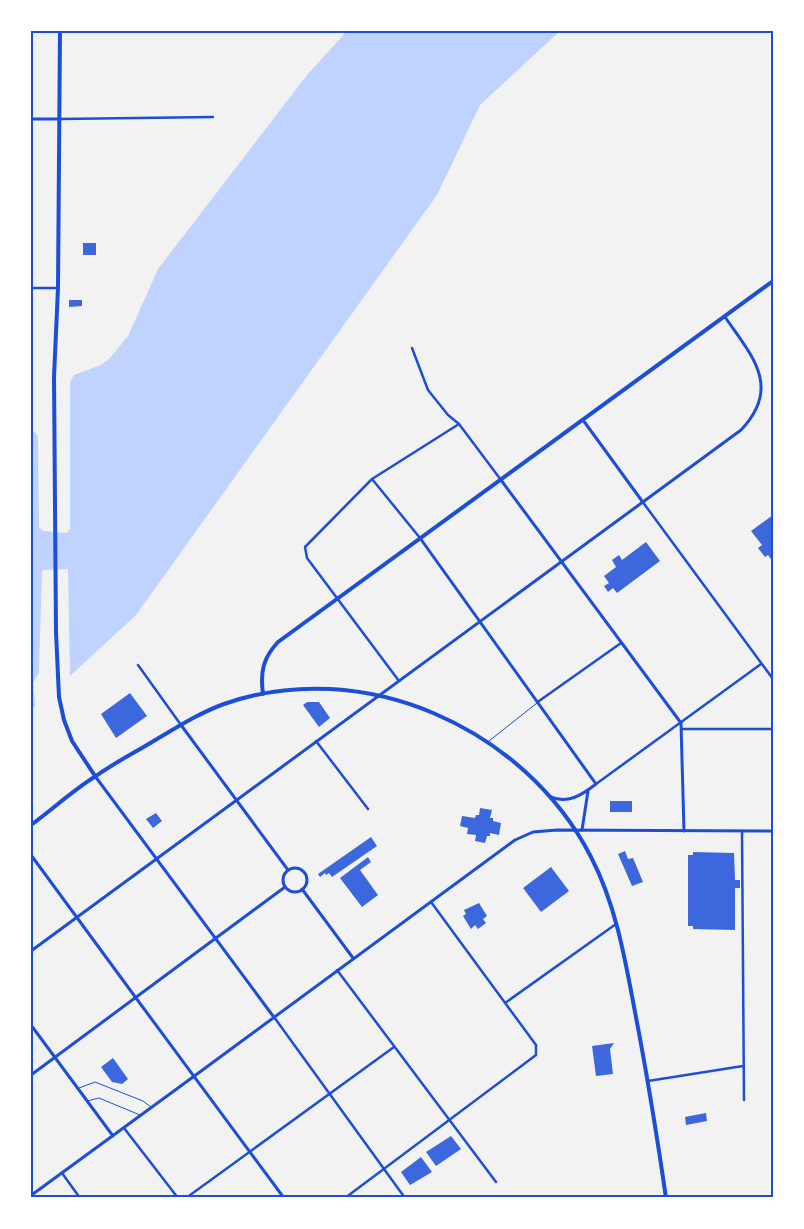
<svg xmlns="http://www.w3.org/2000/svg" width="804" height="1229" font-family="Roboto,sans-serif">
<rect width="100%" height="100%" fill="#f2f2f2"/>
<path fill="#bfd3fe" d="M347,31H560L480,105L437,195L136,615L70,676L68,569L42,570L39,673L33,683L35,706L31,710V431L36,433L38,438L39,527L43,531L67,533L70,529V382L74,375L101,365L109,359L128,336L158,269L307,75Z"/>
<path fill="#3d67dc" d="M83,243H96V255H83Z
M69,300H82V306L69,307Z
M773,515V562L768,555L765,557L758,548L762,545L751,531Z
M646,542L660,561L617,593L613,588L608,592L604,586L609,583L604,576L616,567L612,560L619,555L622,560Z
M130,693L147,716L116,738L101,714Z
M307,702H319L330,718L319,727L303,705Z
M610,801H632V812H610Z
M480,808L492,810L490,818H493V821L501,823L499,835L490,833V836H487L485,843L475,841L476,835L467,834L468,828L460,826L462,816L475,818L476,815H479Z
M156,813L162,821L153,828L146,819Z
M371,837L377,846L332,877L329,873L326,875L325,873L320,877L318,874Z
M625,851L628,859L633,858L643,882L632,886L618,854Z
M693,852L734,853L735,880H740V888H735V930L693,929V926H688V855H693Z
M368,857L371,862L360,870L378,895L362,907L340,878Z
M551,867L569,891L541,912L523,888Z
M479,903L487,916L483,919L486,923L478,929L475,925L471,929L463,916L466,914L464,910Z
M614,1043L610,1049L613,1074L596,1076L592,1046Z
M113,1058L128,1079L122,1084L112,1082L101,1067Z
M706,1113L707,1121L686,1125L685,1117Z
M451,1136L461,1149L436,1166L426,1152Z
M421,1157L432,1172L410,1185L401,1172Z"/>
<g fill="none" stroke-linecap="round" stroke-linejoin="round">
<path stroke="#1d4ed8" stroke-width="1" d="M31,687H33"/>
<path stroke="#1d4ed8" stroke-width="1" d="M489,741L537,703
M79,1088L95,1082L143,1101L151,1107
M87,1101L99,1098L140,1115"/>
<path stroke="#1d4ed8" stroke-width="2.5" d="M60,119L213,117
M31,288H57
M412,348L428,390L448,415L459,424L501,480
M372,479L420,538
M642,501L773,679
M138,665L181,725
M399,681L307,558L305,547L372,479L459,424
M539,701L621,643
M682,729H773
M316,741L368,809
M596,784L761,664
M742,831L744,1100
M337,970L496,1182
M505,1003L616,924
M274,1017L405,1198
M648,1081L743,1066
M124,1128L178,1198
M62,1173L80,1198
M186,1198L394,1047
M345,1198L536,1055V1045L431,902"/>
<path stroke="#1d4ed8" stroke-width="3" d="M583,420L642,501
M501,480L681,723L684,831
M420,538L596,784C582,795 567,805 549,796
M181,725L288,870
M582,830L588,791
M31,855L136,998
M283 880a12 12 0 1 1 24 0a12 12 0 1 1-24 0Z
M302,889L353,958
M216,938L285,887
M31,1025L113,1136
M31,1192L33,1194L193,1077"/>
<path stroke="#1d4ed8" stroke-width="3" d="M31,119H60
M95,776L273,1016
M31,951L741,430C782,387 752,356 725,317
M136,998L284,1198
M31,1075L216,938
M193,1077L515,840L533,832L557,830L773,831"/>
<path stroke="#1d4ed8" stroke-width="4" d="M60,31L58,288L54,377L56,632L59,697L64,720L72,741L95,776
M263,694C260,672 263,658 278,642L773,281
M31,825C53,809 73,790 96,776C114,763 134,753 152,742C176,728 199,713 224,704C363,655 525,728 591,857C616,905 625,959 635,1012C647,1074 657,1136 666,1198"/>
</g>
<rect width="804" height="1229" fill="none" stroke="#ffffff" stroke-width="65"/>
<rect x="32" y="32" width="740" height="1164" fill="none" stroke="#1d4ed8" stroke-width="2"/>
</svg>
